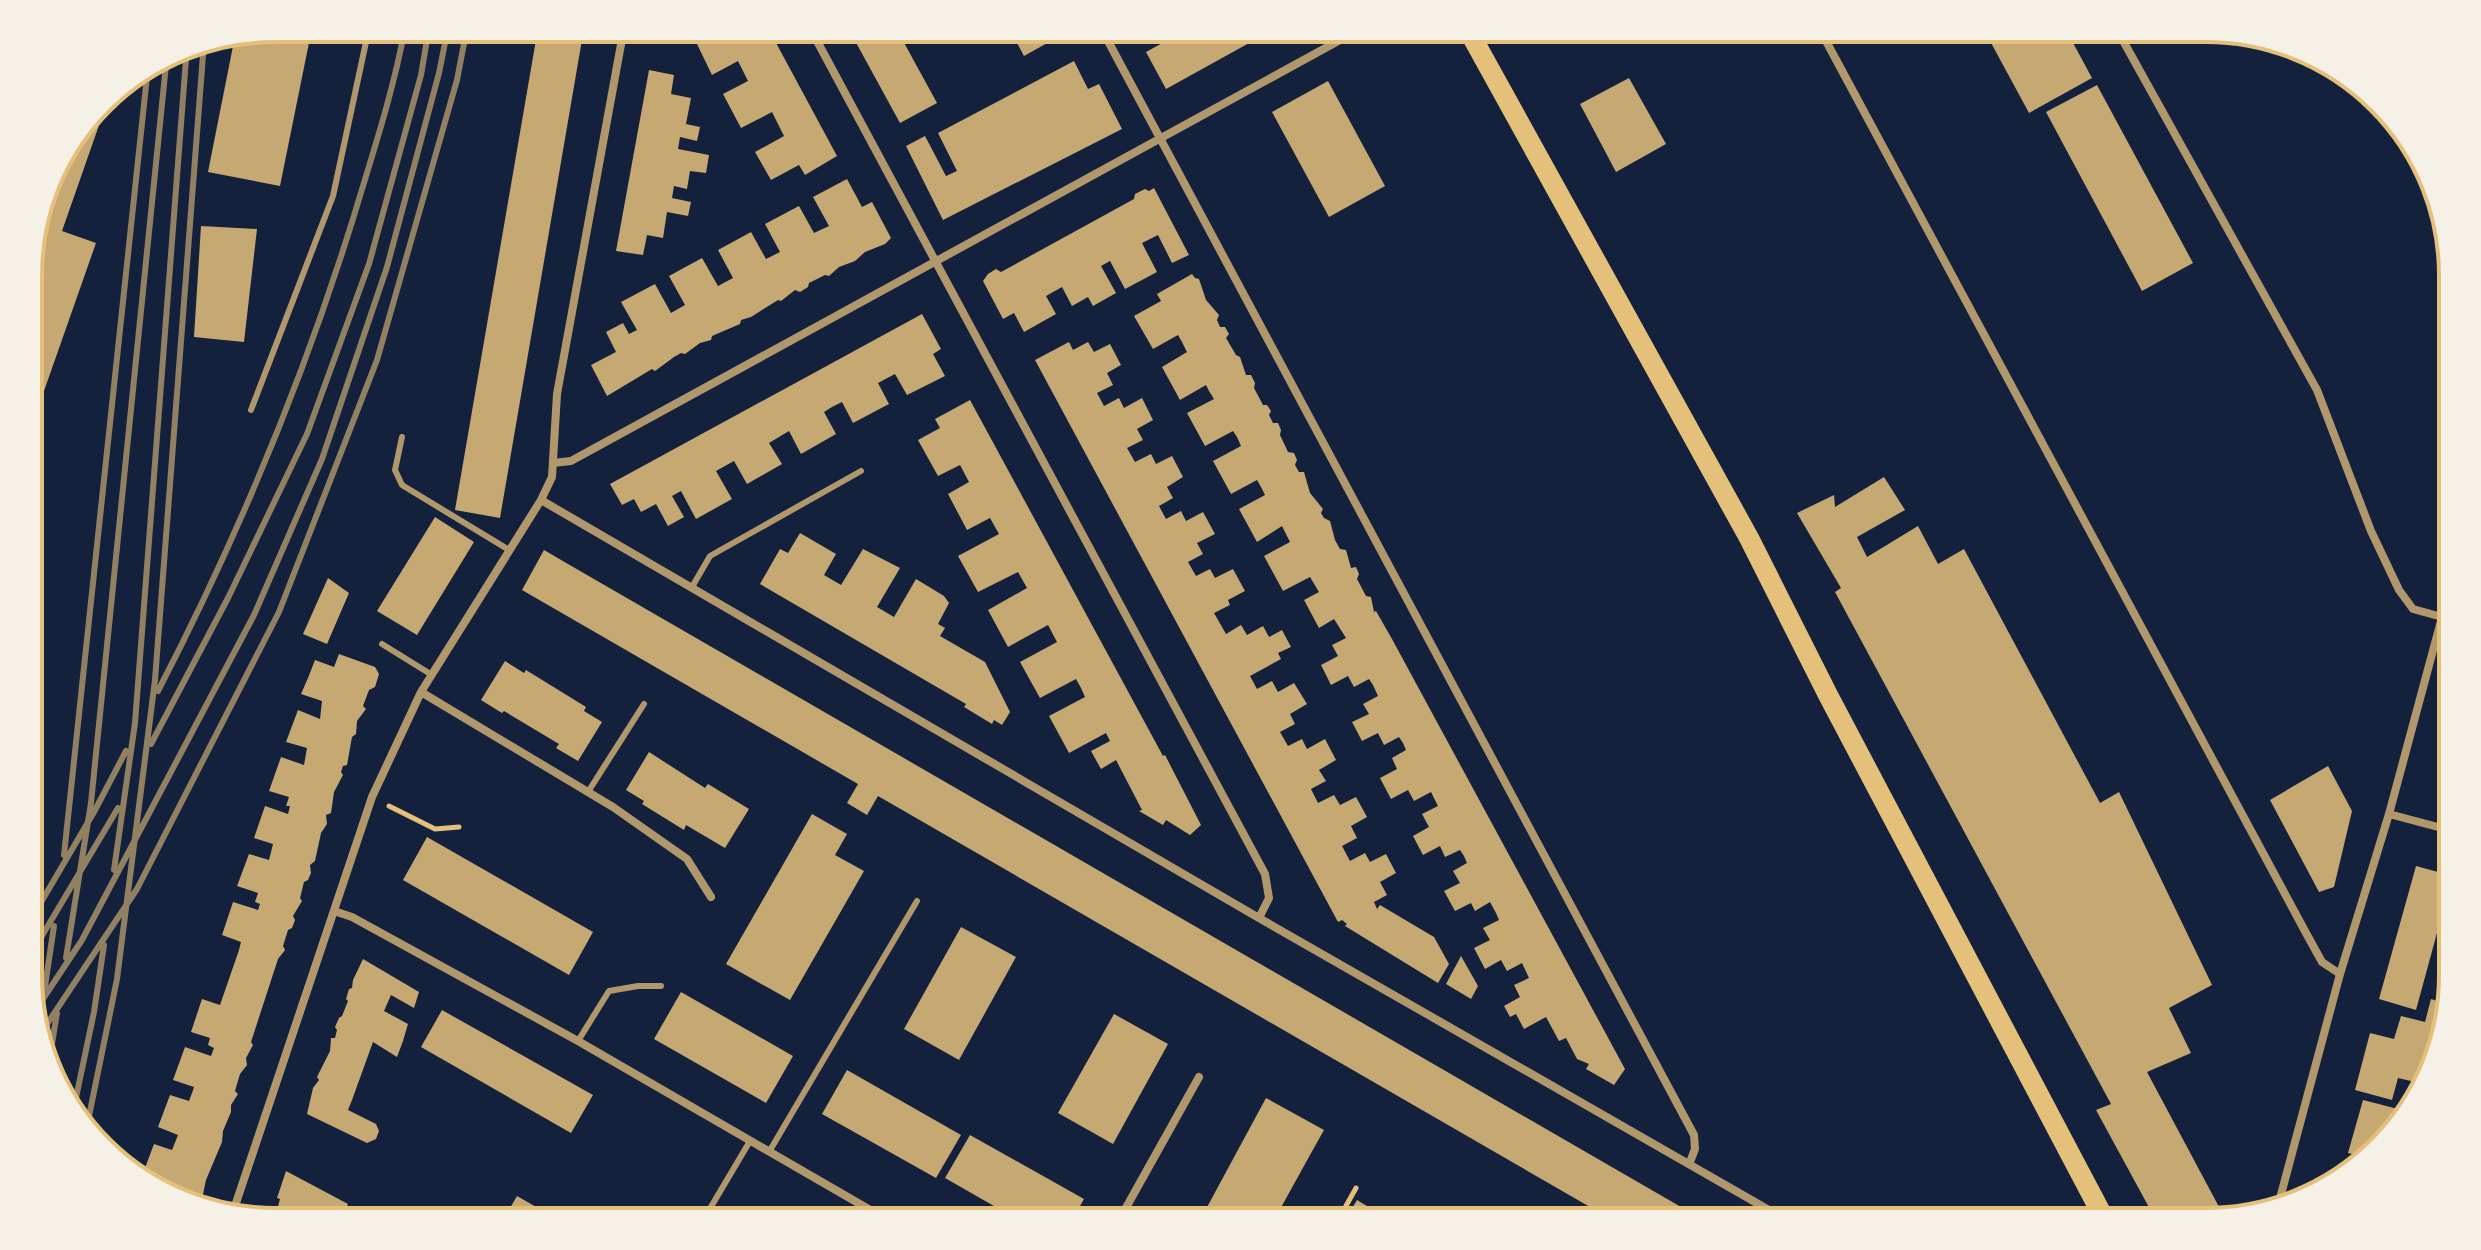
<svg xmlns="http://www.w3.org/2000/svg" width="2481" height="1250" font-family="Jost,sans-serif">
<rect width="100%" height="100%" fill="#14213d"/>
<path fill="#c6a872" d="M275,28H312L280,186L208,172L235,36Z
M538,28H584L500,518L455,510Z
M721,28H768L837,156L805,175L799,165L771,180L755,152L784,136L772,112L741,128L723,94L748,81L738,61L712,75L696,42Z
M848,28H896L937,103L900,123Z
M1009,28H1055L1060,36L1024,56Z
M1190,28H1243L1251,42L1166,89L1146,52Z
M1983,28H2065L2092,78L2029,113Z
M1074,61L1088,89L1099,84L1122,129L943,220L906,146L925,136L946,176L957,171L938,133Z
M649,70L674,75L671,94L691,98L686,124L700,127L697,141L680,137L678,149L709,155L706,173L690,171L687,189L674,186L672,198L691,202L688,216L667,212L663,238L647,235L643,255L616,251Z
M1629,78L1666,144L1616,172L1580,104Z
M1328,81L1385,186L1329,217L1272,112Z
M2097,85L2193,263L2142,291L2046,112Z
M111,91L62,231L96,243L44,391L29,386V259L54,165Z
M847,179L862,207L872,202L891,238L885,244L865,252L855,261L839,267L829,276L825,275L809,283L808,287L800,292L795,290L781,301L778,300L751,317L741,320L740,324L712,336L711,340L700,343L685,354L681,353L674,357L655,371L652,369L607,396L591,365L616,352L606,332L623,323L629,334L637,330L621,302L655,284L671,313L685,305L669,276L702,258L718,286L733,278L718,250L751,232L766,259L780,252L765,224L799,206L814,233L829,226L813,197Z
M1154,188L1189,255L1172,263L1158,235L1142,243L1157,272L1125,289L1110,261L1101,266L1116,293L1093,306L1088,297L1072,306L1062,287L1046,296L1056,314L1024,332L1014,313L1003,319L983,281L988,274L996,269L1001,272L1134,199L1135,194L1145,189L1149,191Z
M201,226L257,229L244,342L194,337Z
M1192,274L1195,278L1199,279L1206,300L1219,315L1217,320L1220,327H1225L1229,334L1226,338L1236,355L1240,357L1246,375H1251L1255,383L1254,388L1263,405H1267L1271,411L1269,415L1273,423H1278L1281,430L1280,435L1288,452L1294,453L1297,460L1295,465L1299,472H1304L1310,493L1323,509L1321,513L1324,518L1330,521L1335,540L1340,549L1346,550L1351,568L1356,567L1359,574L1357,579L1366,596L1371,597L1374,612L1376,611L1392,639L1625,1069L1614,1085L1586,1069L1589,1064L1577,1059L1566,1038L1559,1041L1546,1017L1524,1029L1516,1014L1510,1017L1504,1006L1520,997L1514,985L1529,978L1522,963L1507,971L1501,960L1485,969L1474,948L1490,940L1483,928L1499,920L1496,913L1490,902L1475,911L1471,903L1455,911L1444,891L1460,883L1453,871L1467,863L1464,856L1460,850L1445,857L1440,846L1423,855L1413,836L1429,827L1422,814L1438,806L1431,792L1414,801L1408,790L1391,799L1380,778L1397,769L1392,758L1406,750L1403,743L1399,737L1384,745L1378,733L1362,741L1352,722L1369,714L1363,704L1378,696L1373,685L1369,679L1354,687L1348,676L1331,685L1321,665L1338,656L1332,645L1346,638L1334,619L1319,628L1304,600L1319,592L1310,577L1283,591L1264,556L1290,542L1282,526L1257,542L1239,509L1265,495L1261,487L1257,480L1231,494L1213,461L1241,446L1237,437L1233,431L1205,446L1187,413L1214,399L1209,391L1206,385L1180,400L1162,367L1187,352L1182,342L1178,335L1153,349L1134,316L1161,301L1157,294Z
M922,314L941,349L933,354L945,376L907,395L895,374L878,383L889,404L853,423L842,402L832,407L824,412L836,434L801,454L789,431L769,443L782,464L747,484L734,461L716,471L732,499L696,519L681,491L672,496L684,517L668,526L656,504L641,512L634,499L622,505L610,484Z
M1069,342L1073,350L1088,342L1094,352L1110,344L1121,365L1107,373L1113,385L1097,393L1104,406L1119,398L1124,408L1142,398L1153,420L1137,429L1143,440L1127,448L1135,462L1151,454L1156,464L1172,456L1183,477L1167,487L1173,498L1159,506L1166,519L1181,511L1186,521L1203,512L1215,534L1197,543L1203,554L1188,562L1196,576L1210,569L1215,578L1233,569L1245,591L1228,600L1230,605L1214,613L1226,634L1241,625L1247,635L1263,626L1269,637L1282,630L1291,647L1278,653L1281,659L1250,676L1257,689L1272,681L1278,692L1294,683L1307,704L1290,714L1295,724L1280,732L1288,746L1302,739L1307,749L1325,739L1336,760L1319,770L1326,781L1311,789L1318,803L1334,795L1340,805L1356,797L1367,817L1351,826L1357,838L1342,846L1350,861L1365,853L1370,862L1386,854L1396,873L1380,882L1387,895L1374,902L1377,909L1380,905L1434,937L1449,964L1438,983L1345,926L1347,924L1342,920L1338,922L1035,360Z
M970,400L1163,756L1165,755L1201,825L1190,835L1166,820L1163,825L1139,811L1142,810L1116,760L1101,769L1091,751L1110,741L1106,733L1069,753L1049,716L1085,697L1081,688L1076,679L1040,698L1020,662L1057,642L1048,625L1008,647L988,610L1027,588L1018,572L978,592L958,556L999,534L990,518L967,530L948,494L969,482L960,465L938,476L918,440L940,428L935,419Z
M1884,477L1905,510L1857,537L1867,557L1918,526L1938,564L1964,549L2100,803L2119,792L2212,985L2169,1008L2191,1053L2147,1072L2226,1220L2157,1222L2096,1110L2111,1104L1835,592L1841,588L1797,513L1834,495L1835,507Z
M435,517L474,542L417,635L377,611Z
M800,533L836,554L824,575L841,585L863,549L900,568L877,607L894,617L916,579L944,596L949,603L938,624L945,628L940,636L985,662L1010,712L1002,725L994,720L992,724L964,707L966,704L760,584L780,549L788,553Z
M544,550L568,564L1707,1222H1616L878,796L867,815L847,803L858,784L522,590Z
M328,578L349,593L327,644L303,634Z
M339,654L375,667L379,674L375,687L369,690L363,706L366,709L357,721L356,734L352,737L347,765L343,766L341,772L343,775L334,792L331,813L326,815L327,824L321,833L315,861L310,865L311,873L308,880L304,882L300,898L302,901L293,916L295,920L292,928L288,930L283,946L285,950L278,959L251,1042L253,1045L246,1058L247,1065L240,1074L235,1091L238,1094L231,1105V1112L223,1131L222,1142L206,1180L202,1199L199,1200L198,1204L166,1197L159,1191L162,1183L142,1176L154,1144L172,1150L178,1135L158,1127L170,1095L189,1101L192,1093L194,1087L173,1080L185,1047L211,1056L214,1048L208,1045L210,1038L191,1032L202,999L220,1005L239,950L241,942L222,935L233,902L258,910L260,904L255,902L258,893L237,886L249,854L269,860L273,844L254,838L265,806L288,814L290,806H286L289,797L269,791L281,757L304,765L307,748L286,742L298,710L320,719L322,701L301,694L308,678L315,660L334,667Z
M505,661L524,673L526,670L586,707L584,711L602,722L578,761L556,748L559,744L504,711L502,713L481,700Z
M2451,736H2452V782L2441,779Z
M649,752L705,788L708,784L749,809L725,848L686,825L684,830L642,804L644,801L626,790Z
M2328,766L2352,811L2334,887L2319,892L2270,800Z
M812,814L847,834L835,855L864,871L790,1000L726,964Z
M427,837L593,932L569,975L403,880Z
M2416,866L2453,876V913L2443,911L2416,1010L2379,999Z
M961,927L1016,957L959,1060L904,1029Z
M1461,956L1478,986L1471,999L1446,984Z
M363,959L419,992L414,1008L391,995L384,1011L408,1024L403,1041L397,1057L373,1042L352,1100L348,1110L376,1124L379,1131L376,1139L367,1143L307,1114L313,1088L319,1080L317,1077L330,1051L331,1038H335L337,1030L335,1027L339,1018L342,1016L348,1001L346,999L349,989L352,988L353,980Z
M681,992L793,1056L766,1103L654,1039Z
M2431,999L2446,1004L2433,1060L2430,1059L2424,1084L2398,1078L2392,1100L2355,1090L2370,1033L2394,1039L2401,1016L2425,1022Z
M442,1010L593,1095L571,1133L421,1047Z
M1114,1014L1168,1044L1113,1144L1058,1113Z
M847,1070L961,1135L936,1178L822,1114Z
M1266,1098L1324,1130L1310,1155L1273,1222H1199Z
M2363,1100L2398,1109L2395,1121L2363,1157L2348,1153Z
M970,1135L1084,1199L1071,1222H1022L945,1178Z
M286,1171L348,1204L341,1222H273L271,1219L277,1210L280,1199L277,1198Z
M517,1196L545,1212L540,1222H502Z
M1357,1200L1380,1214L1393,1222H1344Z"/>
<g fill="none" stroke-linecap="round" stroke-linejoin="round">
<path stroke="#e5c07b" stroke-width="5" d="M389,806L435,829L459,827
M1337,1222L1356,1188"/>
<path stroke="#b1986c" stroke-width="6" d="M251,410L333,196L369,28
M402,437L395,470L402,485L509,550
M692,587L710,556L861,471
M382,644L432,675
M588,792L644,704
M578,1041L609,991L638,986H661
M769,1152L917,901
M702,1222L750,1141"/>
<path stroke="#b1986c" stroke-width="8" d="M810,28L1265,874L1269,898L1259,918
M1101,28L1694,1135L1695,1149L1690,1162
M1819,28L2306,933L2322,962L2340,974
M2116,28L2317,390L2371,531L2399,590L2413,609L2442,617
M553,463L571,461L1362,28
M541,500L1259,918L1790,1222
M421,692L613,807L687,859L711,897
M2389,814L2453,831
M334,911L352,917L578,1041L891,1222
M2279,1202L2340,974L2389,814L2452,580
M233,1212L372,797L421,692L541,500L552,477L557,394L624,28
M1118,1222L1199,1077"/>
<path stroke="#e5c07b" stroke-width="20" d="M1467,28L1749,538L1828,695L2106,1222"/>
<path stroke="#918062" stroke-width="6" d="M158,691C242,529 311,361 363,186C379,134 395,82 405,28
M151,744L228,598L307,434L369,264L421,75L429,28
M64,855L148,67
M114,870L135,723L187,46
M30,921L94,812L126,751
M30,956L118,808
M66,958L91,803L167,55
M44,993L54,926
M33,1014L82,940L254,615L322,459L387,267L439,73L448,28
M41,1033L137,889L279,612L377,360L457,80L467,28
M50,1056L57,1013
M73,1112L94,1012L104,945
M86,1131L117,979L155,680L204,42"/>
</g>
<path d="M0 0H2481V1250H0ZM275 42H2206A233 233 0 0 1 2439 275V975A233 233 0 0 1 2206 1208H275A233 233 0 0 1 42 975V275A233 233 0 0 1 275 42Z" fill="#f6f1e7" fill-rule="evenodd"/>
<path fill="none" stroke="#e5c07b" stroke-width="4" d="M275 42H2206A233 233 0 0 1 2439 275V975A233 233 0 0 1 2206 1208H275A233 233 0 0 1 42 975V275A233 233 0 0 1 275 42Z"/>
</svg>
